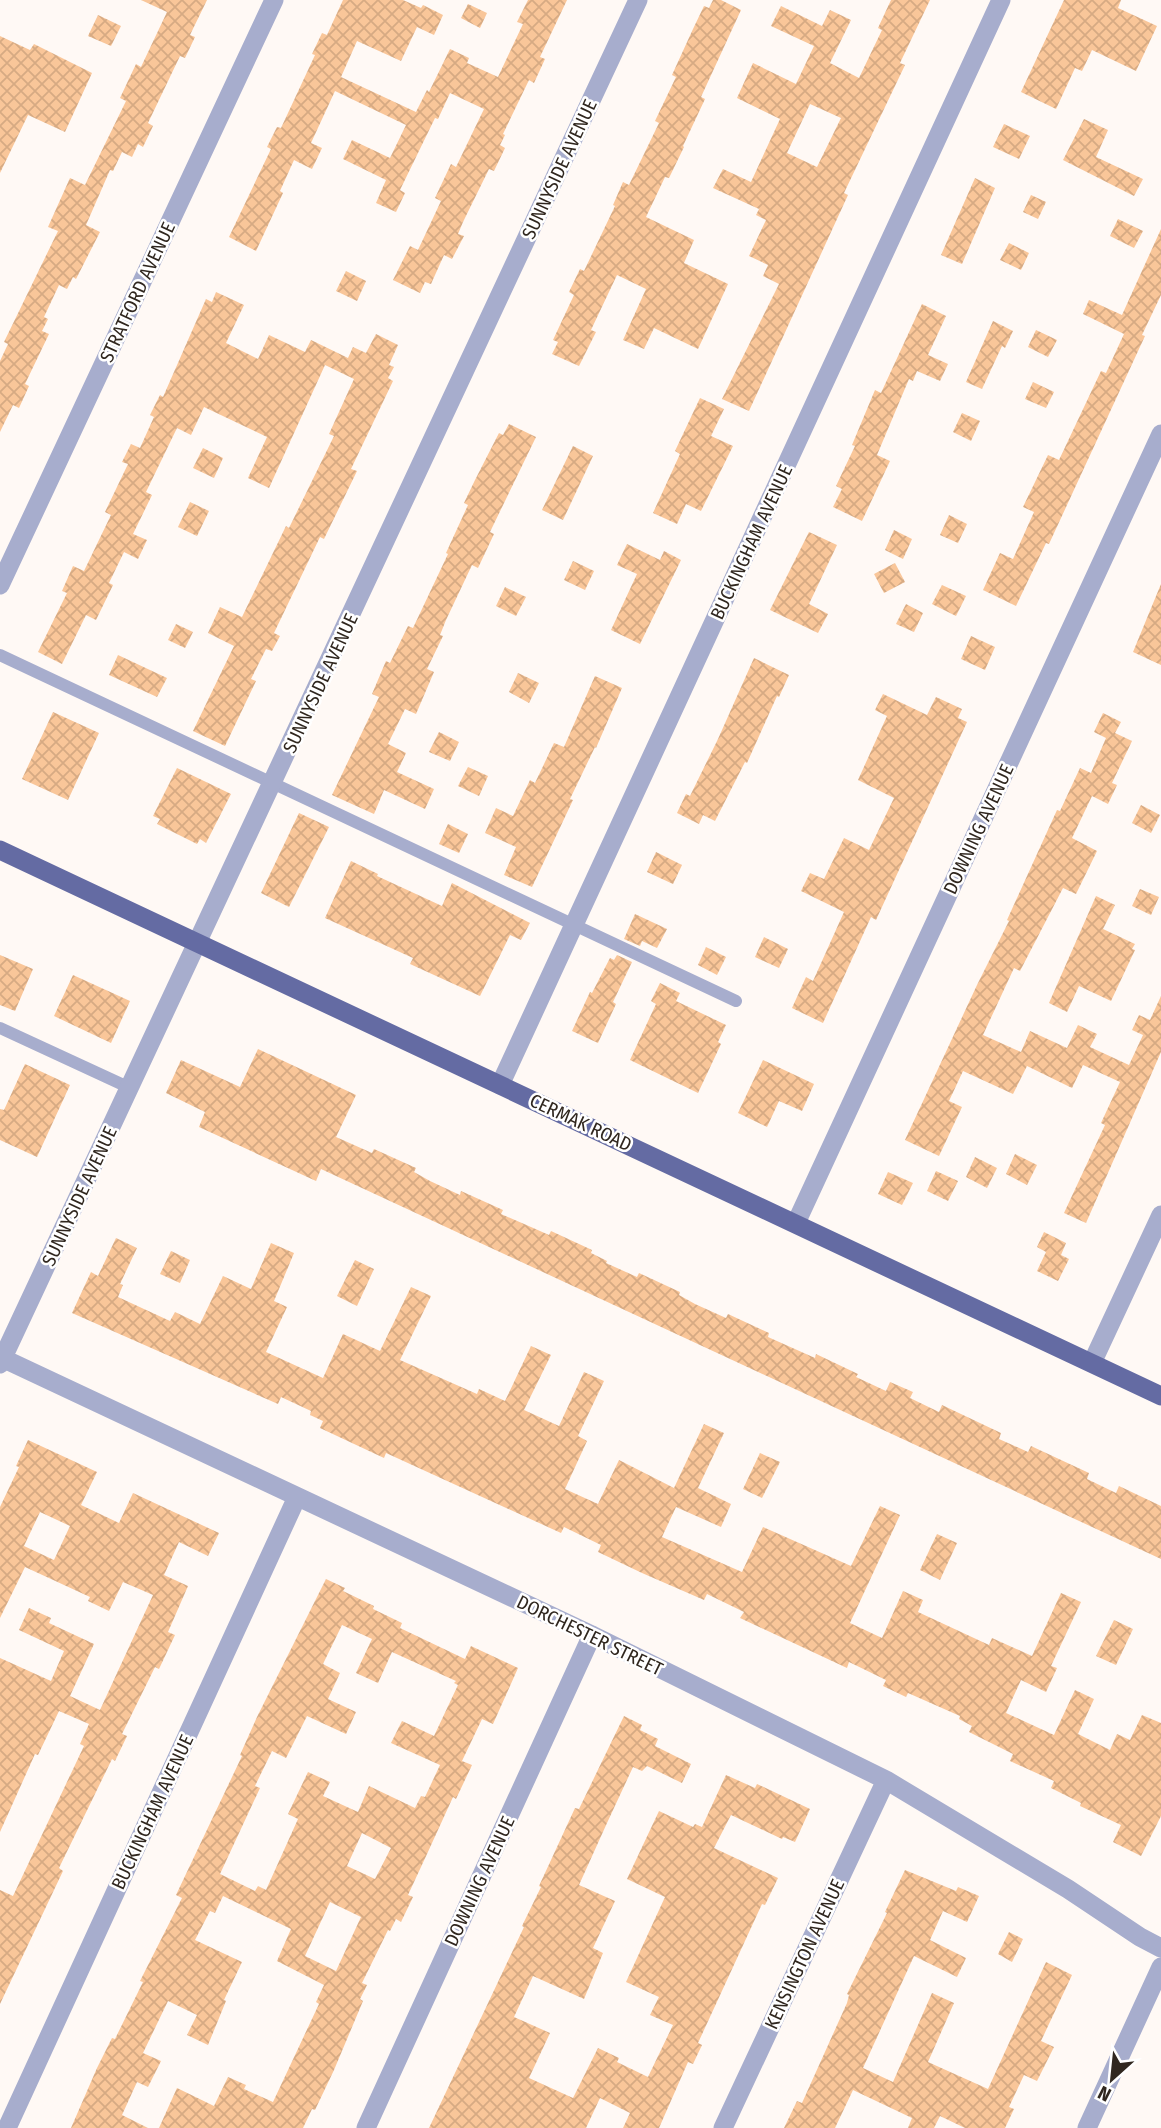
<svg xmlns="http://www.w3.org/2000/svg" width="1161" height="2128" font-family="'Fira Sans Condensed',sans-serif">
<defs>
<pattern id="building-cross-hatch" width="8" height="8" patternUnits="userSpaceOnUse" patternTransform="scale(1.75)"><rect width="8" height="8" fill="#f9c699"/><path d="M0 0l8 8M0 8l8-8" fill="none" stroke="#d6aa83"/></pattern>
</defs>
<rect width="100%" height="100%" fill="#fff9f5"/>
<path fill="url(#building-cross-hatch)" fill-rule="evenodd" d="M141,0H207L190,35L195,37L185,58L180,56L148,123L153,126L143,147L138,144L132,157L122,152L113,171L110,170L86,225L100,232L76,279L73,277L67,289L59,285L44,317L48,319L42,331L49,334L25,384L29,386L19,408L13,405L0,432V361L8,344L4,342L58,231L48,227L70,178L85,185L126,101L120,98L136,64L141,67L167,12Z
M343,0H403L421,8L423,5L443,15L434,35L417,27L401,61L357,41L341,77L416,112L427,90L429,92L450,49L469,58L467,63L498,77L523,24L517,22L528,0H567L540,57L545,59L534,83L529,80L503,134L505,135L500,145L505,148L494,171L489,169L463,222L458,234L464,236L452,259L444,255L431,284L425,282L420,293L393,280L410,246L418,250L441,201L435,198L451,164L456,167L484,109L450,93L438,119L435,118L400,190L405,193L396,212L376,203L386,180L343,159L352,140L390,158L406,125L335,91L311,143L322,148L312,169L294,160L280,191L283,193L256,251L229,237L271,149L267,147L277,127L281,128L315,55L312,54L322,33L327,35Z
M713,0H721L741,10L701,97L705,99L683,146L684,147L669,178L665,177L646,217L694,240L684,263L728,284L698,349L654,328L644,349L623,340L646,289L617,275L591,330L596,332L579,366L552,354L558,342L553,340L574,295L569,292L580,269L584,271L615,206L613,205L623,182L629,185L659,123L655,121L676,77L672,75L693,29L704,6L709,8Z
M891,0H930L900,63L905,65L844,193L848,195L749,411L722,399L779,284L763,276L768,265L749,256L766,220L756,215L759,209L713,188L723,169L751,182L780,119L737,98L753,63L796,84L814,46L771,26L781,6L822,26L830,10L851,20L830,63L859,78L882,30L878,28ZM810,104L841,118L817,167L787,153Z
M1064,0H1121L1118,8L1157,26L1136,71L1092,50L1082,71L1075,68L1056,109L1021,92Z
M468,4L487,13L480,28L461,18Z
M98,15L121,26L111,46L88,36Z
M0,36L30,50L34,44L92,73L65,132L28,115L0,173Z
M1084,119L1108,130L1096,157L1143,179L1134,196L1063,160Z
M1004,124L1030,136L1019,159L993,147Z
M975,178L995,188L962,264L941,255Z
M1031,195L1046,202L1038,219L1023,212Z
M1118,219L1143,231L1134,248L1110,236Z
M1161,229V295L1142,335L1145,336L1049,544L1046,543L1016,606L983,590L1000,553L1013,559L1034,512L1023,507L1048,455L1059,460L1101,371L1106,373L1124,334L1083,314L1089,300L1122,315Z
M1009,243L1029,253L1021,270L1000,260Z
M346,271L366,281L357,301L336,291Z
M216,292L244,305L226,343L258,359L269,335L305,352L311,340L348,358L353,347L366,353L376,334L398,345L389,365L394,367L388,378L393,381L351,469L357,471L324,539L320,537L274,633L280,636L272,651L266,649L251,679L256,681L225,746L193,731L234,646L208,633L220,607L242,617L286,526L289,528L334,436L329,434L354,379L325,365L269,488L248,478L267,437L204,407L191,435L177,428L146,492L152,495L133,534L147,540L138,559L124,552L109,583L113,585L96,620L86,615L62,664L38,652L67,593L62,591L73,566L84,571L111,515L105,512L128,464L122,462L131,444L140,448L154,417L150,415L160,395L163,397L206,299L212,302Z
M922,304L946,316L928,355L948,364L940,381L917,371L913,381L909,379L877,455L890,461L862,521L833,507L842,489L836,486L855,446L852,445L875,390L881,393Z
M993,321L1013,331L1005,348L1002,346L982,389L966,382Z
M1036,330L1057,340L1048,357L1028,347Z
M1033,382L1054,392L1046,408L1025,399Z
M700,398L724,409L711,436L733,446L701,511L686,504L677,524L653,513L680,454L675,451Z
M962,413L980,421L971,441L953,432Z
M509,424L536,437L490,532L494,534L478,568L472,565L446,620L440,635L443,636L427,669L434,672L416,714L405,709L388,744L406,753L397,772L434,789L425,809L384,790L374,814L332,795L379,697L372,694L386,661L390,663L408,626L413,628L448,554L446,553L468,505L464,503L475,480L499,433L503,435Z
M573,446L593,456L563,520L542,510Z
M203,448L223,458L214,478L193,468Z
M190,502L209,511L197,536L178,527Z
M949,515L967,524L958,543L940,535Z
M894,530L912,539L903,559L885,550Z
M809,532L837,545L809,604L828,614L818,633L770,610Z
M627,544L660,560L664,551L681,560L640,644L611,630L637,574L617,565Z
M573,561L594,571L585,590L564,580Z
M895,563L905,582L884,593L874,574Z
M1161,584V665L1133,652Z
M942,585L966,596L956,616L932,604Z
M505,587L526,597L516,616L496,606Z
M906,604L923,613L914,632L896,624Z
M176,624L193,632L185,648L168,640Z
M971,636L995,647L985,670L961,659Z
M118,655L167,678L157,697L109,675Z
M754,658L789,675L779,697L777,696L747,763L745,762L715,821L703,815L699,824L677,813L686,794L690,796L718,739Z
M518,673L539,683L529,703L509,692Z
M595,676L622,688L596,748L595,747L570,799L573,800L532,887L504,875L516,847L485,833L496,808L513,816L530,780L535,783L554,743L564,747Z
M883,694L927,715L936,697L962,709L958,718L967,722L876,920L871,917L823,1023L792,1008L806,977L813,981L844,912L801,891L810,873L824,879L844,838L869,850L894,798L858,780L887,716L875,710Z
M53,712L99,733L68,800L22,779Z
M1103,713L1121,722L1115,733L1132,741L1112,783L1117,785L1108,804L1092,796L1072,838L1097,851L1076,894L1063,888L1020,971L1014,968L983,1035L1021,1052L1030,1031L1067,1048L1078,1025L1097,1034L1090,1047L1129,1065L1143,1035L1132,1030L1139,1015L1150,1020L1161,996V1052L1086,1223L1064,1213L1105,1125L1101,1123L1120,1082L1083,1065L1072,1088L1027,1066L1013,1094L963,1071L949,1101L962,1107L939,1156L905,1140L977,985L1009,921L1007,920L1057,810L1060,811L1080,768L1091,773L1106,738L1094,732Z
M439,732L459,742L450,761L429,752Z
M468,767L488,776L479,796L458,786Z
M177,768L231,794L206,843L200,839L197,844L157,824L160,819L153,816Z
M1141,805L1160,815L1151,833L1132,823Z
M299,813L329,827L289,907L261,893Z
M448,824L468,834L459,853L439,844Z
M656,852L682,865L673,884L647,872Z
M351,861L378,874L377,876L442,906L452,883L530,923L521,940L510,935L480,996L410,964L413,958L325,918Z
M1140,889L1159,897L1151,915L1132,906Z
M1096,896L1115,905L1103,929L1135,944L1132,949L1135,950L1111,1001L1079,986L1067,1012L1049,1003Z
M635,914L667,929L657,948L642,941L640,946L624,939Z
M764,937L788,949L779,968L755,957Z
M706,947L726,957L717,975L698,965Z
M0,955L33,969L15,1011L0,1005Z
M617,955L632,962L613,1002L616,1004L598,1043L572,1031L590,992L592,993L610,958L614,960Z
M73,975L130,1001L111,1043L54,1016Z
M660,983L680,993L676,1001L726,1025L718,1042L721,1044L698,1093L630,1060L656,1004L651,1001Z
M258,1049L356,1095L336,1137L372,1153L374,1149L416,1168L414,1172L430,1181L460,1195L461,1191L503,1210L501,1214L531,1227L549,1235L551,1231L592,1250L591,1253L607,1261L606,1263L637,1277L639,1273L680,1292L679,1295L695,1304L726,1318L728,1314L769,1333L768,1337L815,1358L816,1354L858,1374L856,1377L886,1391L890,1382L913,1392L910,1398L939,1412L942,1405L1001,1433L999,1439L1028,1452L1031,1446L1089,1473L1087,1479L1116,1493L1119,1486L1161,1506V1559L321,1169L316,1181L199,1127L205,1112L166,1093L181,1060L240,1087Z
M763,1060L814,1084L802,1111L779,1101L767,1127L738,1113Z
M25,1064L70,1085L37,1157L0,1140V1109L4,1110Z
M1015,1154L1037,1165L1027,1185L1006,1174Z
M975,1157L997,1168L987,1188L966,1177Z
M936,1171L958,1181L948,1201L927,1191Z
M888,1172L913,1183L902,1205L878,1194Z
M1044,1232L1066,1243L1061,1255L1069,1259L1058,1281L1037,1271L1046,1252L1037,1247Z
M116,1238L137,1248L120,1284L123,1285L118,1297L170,1321L175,1312L200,1324L223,1276L251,1289L271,1243L294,1253L274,1301L287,1307L266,1352L323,1378L343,1334L380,1351L411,1287L431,1296L400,1360L477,1394L479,1389L505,1401L531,1346L551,1355L524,1410L559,1426L584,1372L604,1381L578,1436L587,1441L565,1489L598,1504L619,1460L674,1488L704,1424L724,1433L698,1488L731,1504L721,1527L676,1507L662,1537L742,1572L763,1527L851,1566L880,1506L900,1515L850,1623L882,1638L903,1591L923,1600L918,1612L989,1645L992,1638L1032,1656L1061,1593L1081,1602L1051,1666L1057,1668L1046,1692L1021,1680L1006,1713L1054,1735L1075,1690L1094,1699L1078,1734L1110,1750L1117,1734L1130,1740L1142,1715L1161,1723V1816L1141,1856L1113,1842L1121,1825L1080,1806L1081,1803L1051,1788L1054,1781L1010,1761L1013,1754L969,1732L972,1726L959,1719L960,1716L908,1693L906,1697L883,1686L886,1680L849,1662L847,1668L740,1618L744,1612L707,1594L704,1600L642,1573L598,1552L601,1545L564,1527L561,1533L386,1453L384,1458L320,1428L323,1421L310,1415L311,1411L281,1397L278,1404L72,1313L91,1272L98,1276Z
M171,1251L190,1260L180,1283L160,1274Z
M355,1260L374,1269L357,1306L337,1296Z
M28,1440L97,1472L81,1505L119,1523L133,1493L219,1533L208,1556L179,1542L164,1575L188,1586L168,1632L175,1635L159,1669L155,1667L122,1734L127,1736L115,1761L112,1759L59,1868L63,1871L0,2004V1890L13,1896L84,1746L80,1744L89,1724L59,1711L38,1755L35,1754L0,1832V1658L51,1681L64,1651L19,1630L29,1608L51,1618L49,1623L94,1644L70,1696L100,1710L153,1595L123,1582L109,1611L88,1601L90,1597L25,1567L0,1618V1507L19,1467L16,1466ZM40,1512L70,1526L54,1560L24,1546Z
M760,1453L780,1462L762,1498L743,1489Z
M937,1534L957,1543L940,1580L920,1570Z
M326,1579L345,1588L343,1591L374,1606L373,1609L402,1623L400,1628L465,1659L471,1646L518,1668L493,1724L482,1719L462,1761L472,1765L456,1799L453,1797L427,1854L408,1895L413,1897L401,1922L396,1919L390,1931L388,1930L362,1983L367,1985L360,1999L363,2001L334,2070L315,2110L312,2109L303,2128H159L177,2088L214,2106L228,2077L246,2085L244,2089L273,2102L319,2004L316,2002L324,1985L277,1961L291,1929L223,1896L215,1913L210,1911L195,1940L242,1962L224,2000L226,2001L208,2045L187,2035L197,2015L168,2001L143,2053L161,2061L148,2087L137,2082L122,2115L148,2128H71L97,2068L112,2038L115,2039L143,1982L140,1981L182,1898L176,1895L242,1756L240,1755L257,1717ZM342,1625L372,1639L356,1673L378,1683L392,1652L456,1681L454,1683L458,1685L434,1736L402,1721L391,1743L440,1765L425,1797L421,1796L415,1808L369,1786L358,1812L323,1796L330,1782L308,1772L288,1814L298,1819L266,1890L258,1886L255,1891L220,1874L260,1788L255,1786L272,1751L286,1758L307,1716L346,1734L356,1712L328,1699L340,1673L323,1664ZM362,1833L391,1848L375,1879L347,1866ZM330,1902L361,1917L336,1971L305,1956Z
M1114,1620L1133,1629L1116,1665L1096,1656Z
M624,1716L642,1725L640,1730L658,1739L655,1746L691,1764L682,1783L647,1766L642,1771L633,1767L607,1823L579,1885L615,1901L593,1948L603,1953L584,1999L533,1976L514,2017L550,2033L529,2078L573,2098L598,2048L619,2058L617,2062L648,2077L673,2025L650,2015L659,1997L626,1982L665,1897L627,1879L659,1811L693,1827L695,1824L702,1827L726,1775L755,1788L757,1784L810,1809L795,1842L783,1837L782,1839L731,1815L714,1848L778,1878L765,1905L762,1904L698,2043L702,2045L693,2064L688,2062L659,2128H623L630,2113L600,2098L586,2128H429L524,1927L522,1926L541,1887L539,1886L575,1808L579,1809Z
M905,1870L956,1891L958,1887L979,1896L967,1922L943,1911L930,1940L966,1958L957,1977L914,1956L863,2068L893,2082L932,1993L954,2003L928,2062L988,2089L1046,1962L1072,1975L1041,2041L1054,2047L1037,2081L1024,2075L1009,2107L1014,2109L1005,2128H965L940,2116L934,2128H908L912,2118L853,2090L835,2128H784L797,2101L802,2103L847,2003L849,1995L847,1994L887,1913L885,1912Z
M1009,1932L1023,1939L1012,1962L998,1954Z"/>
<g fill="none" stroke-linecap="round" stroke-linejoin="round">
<path stroke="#a7adcd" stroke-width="12" d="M0,655L736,1001
M0,1028L130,1088"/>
<path stroke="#a7adcd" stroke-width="19" d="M0,585L274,0
M500,1085L1001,0
M796,1223L1161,434
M0,1357L592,1635L886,1780L1068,1889L1140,1937L1161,1948
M1092,1363L1161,1215
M0,1364L638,0
M7,2128L297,1497
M366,2128L592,1635
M723,2128L886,1780
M1087,2128L1161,1967"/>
<path stroke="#646ba3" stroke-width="19" d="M0,850L1161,1396"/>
</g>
<g text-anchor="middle" stroke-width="5" stroke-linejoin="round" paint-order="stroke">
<g font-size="19" fill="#30271f" stroke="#fff">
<text transform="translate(559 169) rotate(-65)" y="7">SUNNYSIDE AVENUE</text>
<text transform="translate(137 292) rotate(-65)" y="7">STRATFORD AVENUE</text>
<text transform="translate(751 542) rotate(-65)" y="7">BUCKINGHAM AVENUE</text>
<text transform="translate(320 683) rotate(-65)" y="7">SUNNYSIDE AVENUE</text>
<text transform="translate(978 829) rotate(-65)" y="7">DOWNING AVENUE</text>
<text transform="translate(581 1122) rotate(25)" y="7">CERMAK ROAD</text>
<text transform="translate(79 1196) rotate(-65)" y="7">SUNNYSIDE AVENUE</text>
<text transform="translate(590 1635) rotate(26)" y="7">DORCHESTER STREET</text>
<text transform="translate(152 1812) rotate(-65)" y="7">BUCKINGHAM AVENUE</text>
<text transform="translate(479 1881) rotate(-65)" y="7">DOWNING AVENUE</text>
<text transform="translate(804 1954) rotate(-65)" y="7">KENSINGTON AVENUE</text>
</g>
</g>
<g transform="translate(1112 2079) rotate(207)" stroke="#ffffff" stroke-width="5" paint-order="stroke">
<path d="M0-5L12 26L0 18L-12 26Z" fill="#30271f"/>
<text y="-10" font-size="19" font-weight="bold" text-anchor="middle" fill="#30271f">N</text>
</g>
</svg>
